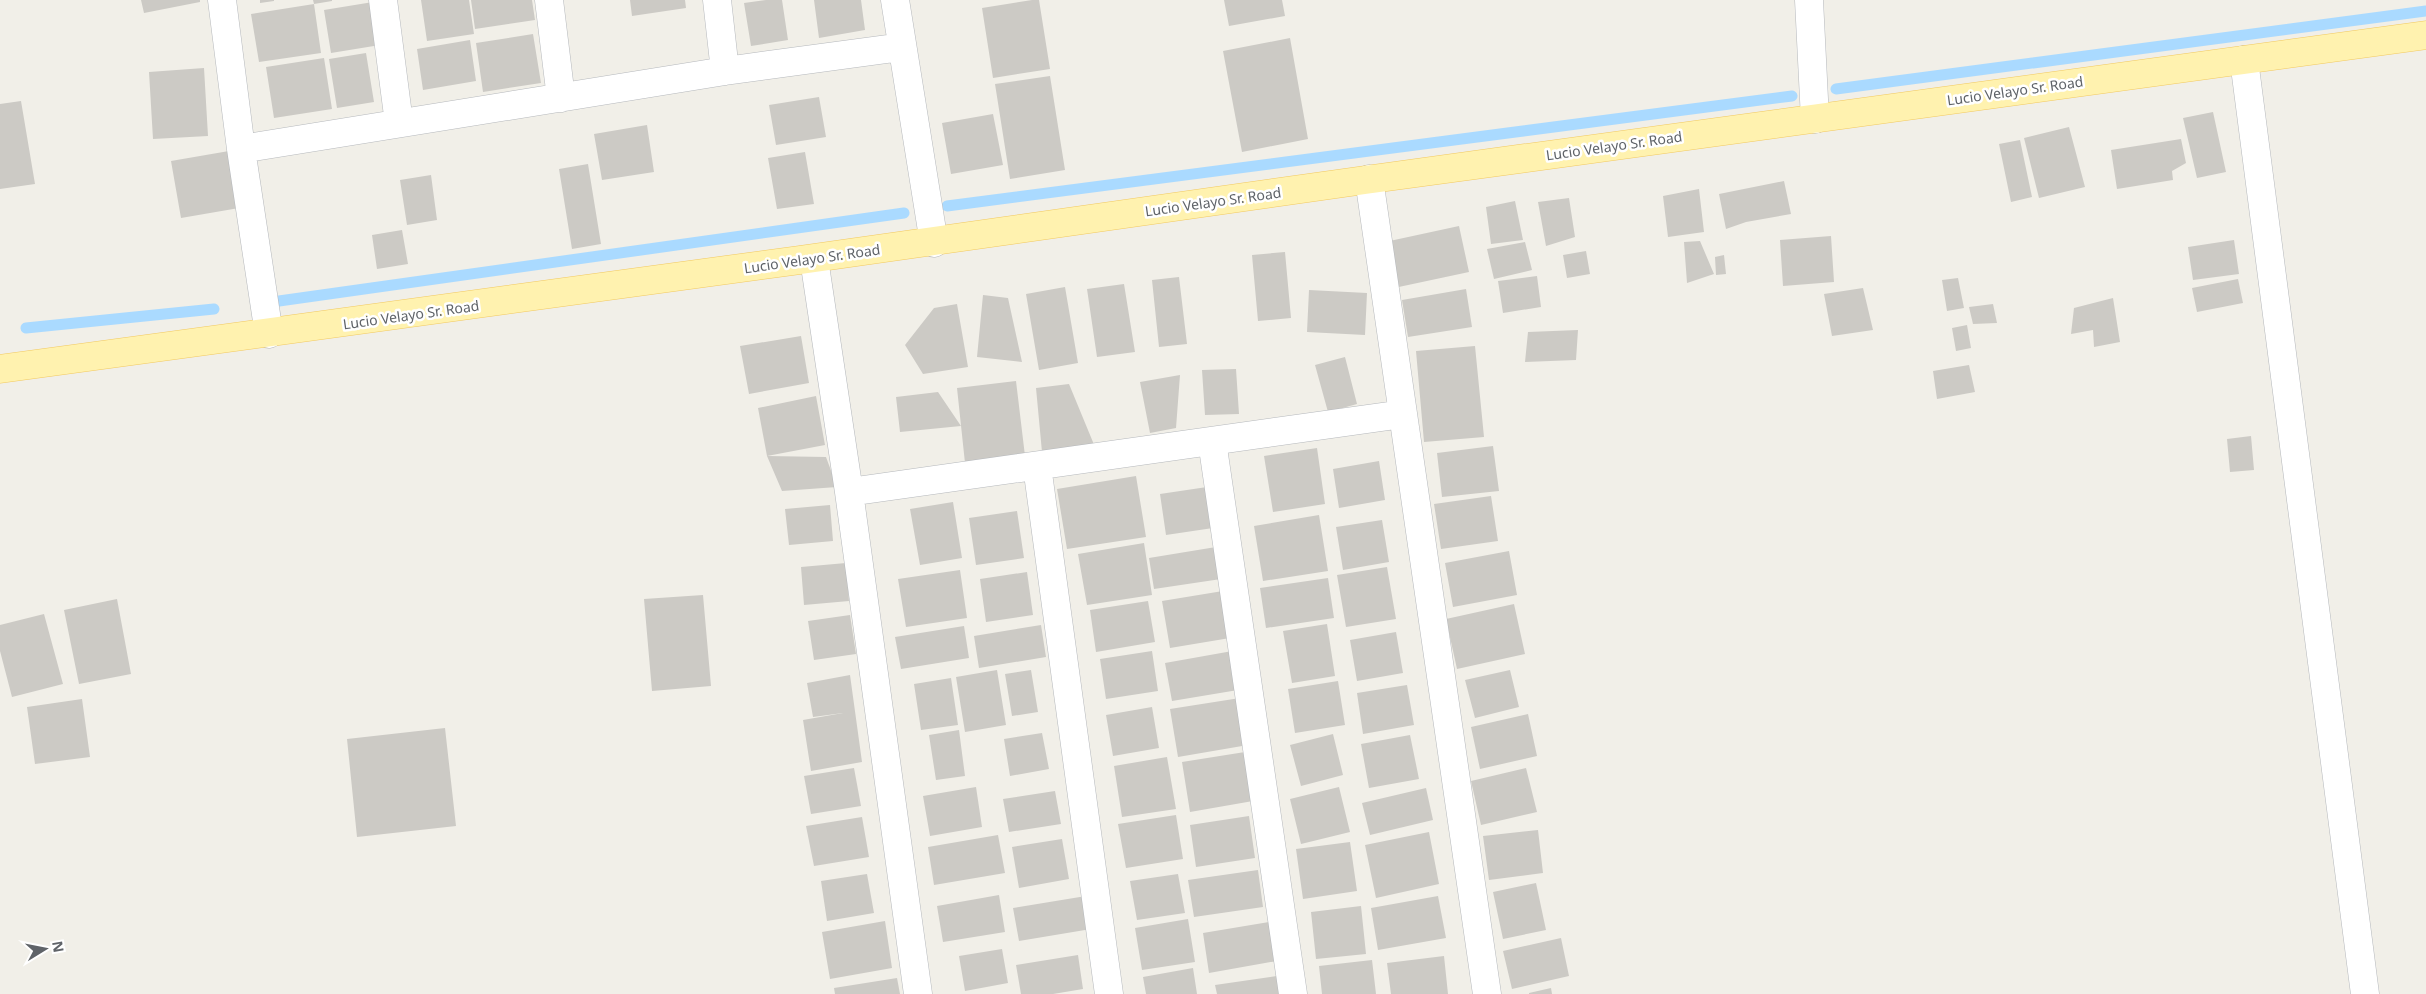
<svg xmlns="http://www.w3.org/2000/svg" width="2426" height="994" font-family="'Noto Sans',sans-serif">
<rect width="100%" height="100%" fill="#f1efe8"/>
<g fill="none" stroke-linecap="round" stroke-linejoin="round">
<path stroke="#aadaff" stroke-width="11" d="M1836,89L2426,11
M947,206L1792,96
M279,301L904,213
M26,328L214,309"/>
</g>
<path fill="#cccac5" d="M141,0H200V2L144,13Z
M260,0H274V1L260,3Z
M313,0H332V1L314,4Z
M421,0H469L474,34L427,41Z
M471,0H532L535,20L475,29Z
M630,0H685L686,8L632,16Z
M766,0H782L788,40L751,46L744,3Z
M814,0H861L865,30L819,38Z
M1032,0H1039L1050,69L993,78L982,8Z
M1224,0H1282L1285,16L1229,26Z
M373,2L380,45L331,53L324,10Z
M314,4L321,53L259,62L251,14Z
M533,34L541,83L483,92L476,43Z
M1290,38L1308,139L1242,152L1223,51Z
M470,40L476,81L423,90L417,49Z
M366,53L374,102L337,108L329,59Z
M324,58L332,109L274,118L266,67Z
M204,68L208,136L153,139L149,72Z
M1050,76L1065,170L1010,179L995,84Z
M819,97L826,137L776,145L769,105Z
M21,101L35,184L0,189V104Z
M2213,112L2226,172L2197,178L2183,118Z
M993,114L1003,165L951,174L942,123Z
M647,125L654,172L602,180L594,134Z
M2069,127L2085,187L2039,198L2024,138Z
M2181,139L2186,163L2172,171L2173,180L2117,189L2111,150Z
M2020,140L2032,197L2011,202L1999,144Z
M229,151L239,208L181,218L171,161Z
M805,152L814,204L777,209L768,158Z
M588,164L601,244L572,249L559,169Z
M431,175L437,220L407,225L400,180Z
M1784,181L1791,214L1746,222L1726,229L1719,194Z
M1699,189L1704,232L1668,237L1663,196Z
M1569,198L1575,237L1546,246L1538,202Z
M1515,201L1523,240L1491,244L1486,207Z
M1459,226L1469,272L1394,288L1385,242Z
M402,230L408,264L377,269L372,235Z
M1831,236L1834,282L1783,286L1780,240Z
M2234,240L2239,274L2193,280L2188,247Z
M1700,241L1714,274L1687,283L1684,242Z
M1525,242L1532,270L1494,279L1487,249Z
M1586,251L1590,274L1567,278L1563,255Z
M1285,252L1291,318L1258,321L1252,255Z
M1724,255L1726,274L1716,275L1715,257Z
M1537,276L1541,307L1503,313L1498,281Z
M1179,277L1187,344L1159,347L1152,280Z
M1958,278L1964,308L1947,311L1942,280Z
M2238,279L2243,303L2197,312L2192,288Z
M1124,284L1135,352L1097,357L1087,289Z
M1065,287L1078,363L1039,370L1026,294Z
M1863,288L1873,330L1832,336L1824,294Z
M1466,289L1472,327L1408,337L1402,300Z
M1309,290L1367,293L1365,335L1307,332Z
M983,295L1008,298L1022,362L977,357Z
M2113,298L2120,342L2094,347L2093,330L2071,334L2074,308Z
M957,304L968,367L923,374L905,345L934,308Z
M1993,304L1997,323L1973,324L1969,307Z
M1967,325L1971,348L1956,351L1952,328Z
M1578,330L1576,360L1525,362L1528,332Z
M801,336L809,383L749,394L740,346Z
M1475,346L1484,437L1424,442L1416,351Z
M1345,357L1357,404L1328,412L1315,365Z
M1969,365L1975,392L1937,399L1933,371Z
M1236,369L1239,414L1205,415L1202,370Z
M1180,375L1176,428L1150,433L1140,382Z
M1016,381L1025,456L965,463L957,388Z
M1069,384L1095,447L1042,452L1036,388Z
M938,392L961,426L900,432L896,397Z
M816,396L825,445L767,456L826,457L837,487L782,491L767,456L758,408Z
M2251,436L2254,470L2230,472L2227,439Z
M1493,446L1499,491L1442,497L1437,453Z
M1317,448L1325,504L1273,512L1264,456Z
M1379,461L1385,500L1339,508L1333,469Z
M1136,476L1146,537L1067,549L1057,489Z
M1207,487L1213,528L1166,535L1160,494Z
M1491,496L1498,541L1441,549L1434,504Z
M953,502L962,558L920,565L910,509Z
M830,505L833,541L789,545L785,509Z
M1017,511L1024,558L976,565L969,518Z
M1319,515L1328,571L1263,581L1254,526Z
M1382,520L1389,562L1343,570L1336,527Z
M1144,543L1152,595L1087,605L1078,554Z
M1216,547L1221,579L1154,589L1149,558Z
M1509,551L1517,595L1453,607L1445,563Z
M846,563L849,601L804,605L801,567Z
M1387,567L1396,619L1346,627L1337,575Z
M960,570L967,618L906,627L898,579Z
M1027,572L1033,615L986,622L980,579Z
M1328,578L1334,618L1266,628L1260,588Z
M1229,590L1236,637L1170,648L1162,601Z
M703,595L711,686L652,691L644,599Z
M117,599L131,674L79,684L64,610Z
M1148,601L1155,642L1096,652L1090,610Z
M1514,604L1525,654L1457,669L1446,619Z
M44,614L63,684L12,697L0,651V625Z
M850,615L856,654L814,660L808,621Z
M1327,624L1335,676L1292,683L1283,631Z
M1041,625L1046,657L979,668L974,636Z
M964,626L969,658L901,669L895,637Z
M1396,632L1403,673L1357,681L1350,640Z
M1238,650L1244,689L1172,701L1165,663Z
M1152,651L1158,691L1106,699L1100,659Z
M997,670L1006,725L965,732L956,677Z
M1031,670L1038,712L1012,716L1005,674Z
M1510,670L1519,707L1475,718L1465,680Z
M850,675L862,762L811,771L803,720L843,713L813,717L807,683Z
M951,678L958,725L921,730L914,684Z
M1338,681L1345,725L1295,733L1288,689Z
M1407,685L1414,725L1363,734L1357,693Z
M1240,698L1248,745L1178,757L1170,709Z
M82,699L90,757L35,764L27,707Z
M1152,707L1159,748L1113,756L1106,715Z
M1528,714L1537,756L1480,769L1471,727Z
M445,728L456,826L357,837L347,739Z
M959,730L965,776L936,780L929,735Z
M1042,733L1049,769L1010,776L1004,739Z
M1333,734L1343,775L1301,786L1290,745Z
M1410,735L1419,779L1369,788L1361,744Z
M1245,752L1253,801L1190,812L1182,762Z
M1167,757L1176,809L1122,817L1114,766Z
M854,768L861,806L811,814L804,776Z
M1526,768L1537,812L1481,825L1471,781Z
M976,787L982,827L930,836L923,796Z
M1339,787L1350,832L1301,844L1290,799Z
M1426,788L1433,820L1370,835L1362,803Z
M1055,791L1061,824L1009,832L1003,799Z
M1176,815L1183,859L1126,868L1118,824Z
M1249,816L1255,858L1196,867L1190,825Z
M862,817L869,857L814,866L806,826Z
M1538,830L1543,873L1489,880L1483,836Z
M1429,832L1439,884L1376,898L1365,845Z
M998,835L1005,873L934,885L928,847Z
M1062,839L1069,879L1019,888L1012,847Z
M1350,842L1357,891L1303,899L1296,849Z
M1258,870L1263,907L1194,917L1188,880Z
M867,874L874,913L827,921L821,881Z
M1178,874L1185,913L1137,920L1130,881Z
M1536,883L1546,930L1503,939L1493,892Z
M999,895L1005,932L943,942L937,906Z
M1086,896L1091,929L1019,941L1013,908Z
M1438,896L1446,938L1378,950L1371,908Z
M1361,906L1366,954L1316,959L1311,912Z
M1188,919L1195,962L1142,970L1135,928Z
M885,921L892,968L830,979L822,932Z
M1275,921L1282,960L1209,973L1203,933Z
M1561,938L1569,976L1512,989L1503,951Z
M1002,949L1008,983L965,991L959,956Z
M1078,955L1083,989L1053,994H1021L1016,965Z
M1444,956L1448,994H1391L1387,963Z
M1372,960L1376,994H1322L1319,966Z
M1193,968L1197,994H1146L1143,977Z
M1284,975L1287,994H1217L1215,985Z
M897,978L900,994H835L834,988Z
M1551,988L1552,994H1529V993Z"/>
<g fill="none" stroke-linecap="round" stroke-linejoin="round">
<defs>
<path id="minor" d="M222,0L241,149L269,334
M383,0L399,123
M549,0L561,98
M717,0L725,71
M895,0L934,243
M1809,0L1815,119
M2244,60L2365,994
M241,149L725,71L902,47
M1369,179L1487,994
M814,259L849,492L918,994
M1212,441L1293,994
M1037,466L1109,994
M849,492L1403,414"/>
<path id="major" d="M0,369C456,310 910,244 1365,180C1718,130 2072,83 2426,35"/>
</defs>
<use href="#minor" stroke="#b5b8bc" stroke-width="29"/>
<use href="#major" stroke="#f2c960" stroke-width="29"/>
<use href="#minor" stroke="#fff" stroke-width="28"/>
<use href="#major" stroke="#fff2af" stroke-width="28"/>
</g>
<g text-anchor="middle" stroke-width="5" stroke-linejoin="round" paint-order="stroke">
<g font-size="14" fill="#5f6368" stroke="#fff">
<text transform="translate(2015 91) rotate(-8)" y="5">Lucio Velayo Sr. Road</text>
<text transform="translate(1614 146) rotate(-8)" y="5">Lucio Velayo Sr. Road</text>
<text transform="translate(1213 202) rotate(-8)" y="5">Lucio Velayo Sr. Road</text>
<text transform="translate(812 259) rotate(-8)" y="5">Lucio Velayo Sr. Road</text>
<text transform="translate(411 315) rotate(-8)" y="5">Lucio Velayo Sr. Road</text>
</g>
</g>
<g transform="translate(45 949) rotate(80)" stroke="#ffffff" stroke-width="4" paint-order="stroke">
<path d="M0-4L9 19L0 12L-9 19Z" fill="#5f6368"/>
<text y="-8" font-size="14" font-weight="bold" text-anchor="middle" fill="#5f6368">N</text>
</g>
</svg>
